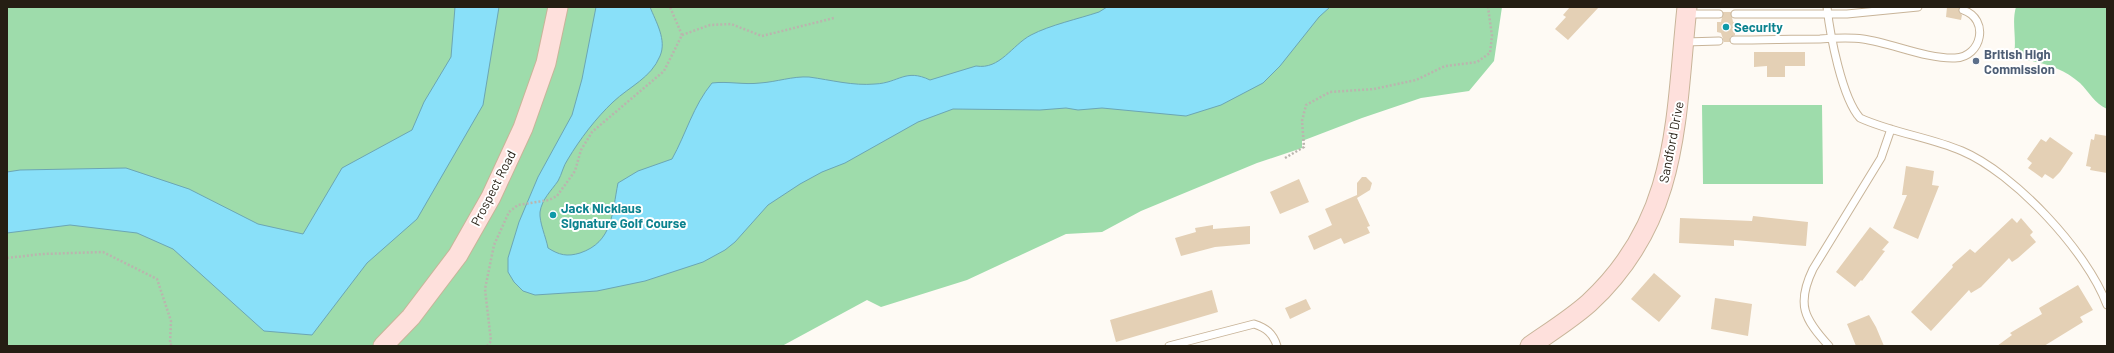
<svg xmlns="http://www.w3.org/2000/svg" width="2114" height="353" font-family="Barlow,sans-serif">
<rect width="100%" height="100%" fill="#fefaf4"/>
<path fill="#9edcab" d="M7,7H1502L1494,61L1469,91L1421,98L1362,118L1302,141V148L1257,163L1141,211L1102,232L1066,234L967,280L881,307L867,300L782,346H7Z
M2016,7H2107V109C2094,103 2090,93 2080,83C2061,66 2038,61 2013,58C2018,41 2011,24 2016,7Z
M1702,105H1822L1823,184H1703Z"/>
<path fill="#89e0f9" stroke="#6ba6b4" d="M455,7H499L483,105L417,219L367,263L312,335L264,331L173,249L137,233L70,225L7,233V172L20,170L126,168L189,189L258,224L303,234L342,168L412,130L424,102L451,57Z
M596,7H650C656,22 667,40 660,56C651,78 630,86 613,102C596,118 580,139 568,159C563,166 562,174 558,181C551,191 542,199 540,212C539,222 546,237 548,248C559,255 567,257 580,253C613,242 612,213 618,183L638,171L672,159C686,134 693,106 712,83C728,81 744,85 760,83C776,82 793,76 809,77C831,80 853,86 875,84C899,83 905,68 930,80L976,66C1000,70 1012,45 1031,35C1050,25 1078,19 1099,12L1107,7H1330L1319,17L1280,66L1263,83L1221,105L1186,116L1102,108L1078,110L1066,108L1040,110L953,109L918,122L845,163L822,172L800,184L768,205L735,242L725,250L703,262L645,281L597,291L535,295L523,291L514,282L508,272V258L519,222L538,177L572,115L582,79Z"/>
<path fill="#e4d0b5" d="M1570,7H1599L1568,40L1555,29L1566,17L1563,15Z
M1947,7H1959V12L1962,15L1961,20L1946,17Z
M1723,12H1731L1733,22H1735V35L1730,37V42H1724L1721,33L1717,32V22H1721Z
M1754,52H1805V66H1785V77H1767V66L1754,67Z
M2095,134L2107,136V173L2090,170L2091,167L2086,166L2091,139L2094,140Z
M2050,137L2073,153L2060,172L2053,179L2045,174L2042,178L2028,168L2032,163L2027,159L2041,139L2046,142Z
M1906,166L1934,171L1932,185L1939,186L1918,239L1893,228L1907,195H1902Z
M1362,177H1366L1372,183L1370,190L1357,198L1370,226L1367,227L1370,233L1344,244L1341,238L1314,250L1308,236L1332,225L1325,209L1357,195V197V183Z
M1299,179L1309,202L1280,214L1270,192Z
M1753,216L1808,222L1806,246L1734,240V246L1679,243L1680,218L1752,221Z
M2012,218L2017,223L2021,218L2033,232L2030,235L2036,242L2018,258L2012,262L2009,258L1981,287L1971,293L1969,290L1931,331L1911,312L1953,267L1952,265L1970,249L1975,253Z
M1213,225V229L1250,226V244L1215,247L1181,256L1175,238L1196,232L1195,228Z
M1870,227L1889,242L1882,250L1885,251L1862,281L1861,280L1855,287L1836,272Z
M1654,273L1681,296L1659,322L1631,299Z
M2078,285L2093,310L2080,317L2083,322L2044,346H1997L2012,335L2010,333L2042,314L2039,308Z
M1212,290L1218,312L1116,342L1110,320Z
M1715,298L1752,304L1748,336L1711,329Z
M1306,299L1311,309L1290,319L1285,308Z
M1869,315L1876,327L1884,346H1856L1847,324Z"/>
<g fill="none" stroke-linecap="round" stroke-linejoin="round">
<defs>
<path id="lane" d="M1827,7C1830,35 1842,98 1860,118C1893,133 1929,137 1962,151C2014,173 2087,251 2107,305
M1686,14H1719
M1735,14H1847L1918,7
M1734,40C1763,40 1791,39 1820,39C1834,38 1849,37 1863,39C1892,43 1926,59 1955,58C1982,57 1990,19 1963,10
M1685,42L1719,41
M1169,346L1254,324C1266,328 1273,333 1277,346
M1829,346C1804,319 1796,304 1813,269L1881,158L1891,129"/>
<path id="secondary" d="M383,346L411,317L458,255L491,197L523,128L546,63L558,7
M1530,346C1550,332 1571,319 1589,303C1680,219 1675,119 1687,7"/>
</defs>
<use href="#lane" stroke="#c8b499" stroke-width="9"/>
<use href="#secondary" stroke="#c8b499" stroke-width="21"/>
<path stroke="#bab5ae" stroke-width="2.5" stroke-dasharray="2 2" stroke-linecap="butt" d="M682,35L710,25L731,24L762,36L834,18
M1285,158L1304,147L1302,121L1306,105L1330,92L1374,89L1416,80L1445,66L1477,62L1490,53L1492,36L1488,7
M7,258L42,254L103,252L157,279L171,321L170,344L173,346
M487,346L491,341L485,289L494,245L509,212L518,205L549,200L557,196L575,171L581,150L592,132L664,71L682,35L670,7"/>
<use href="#lane" stroke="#fff" stroke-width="7"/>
<use href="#secondary" stroke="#fee0dc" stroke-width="19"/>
</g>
<g fill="#0f9aa8" stroke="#fff" stroke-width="1.5">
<circle cx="1726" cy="27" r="4"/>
<circle cx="553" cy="215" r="4"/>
</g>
<circle fill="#5c6f8a" stroke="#fff" stroke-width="1.5" cx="1976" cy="61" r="4"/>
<g text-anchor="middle" stroke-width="4" stroke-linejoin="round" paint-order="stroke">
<g font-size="13" font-weight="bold" fill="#0d838f" stroke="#fff" text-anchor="start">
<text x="1734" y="32">Security</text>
<text x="561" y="213">Jack Nicklaus<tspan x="561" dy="15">Signature Golf Course</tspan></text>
</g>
<g font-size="13" font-weight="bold" fill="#4e5e75" stroke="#fff" text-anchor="start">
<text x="1984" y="59">British High<tspan x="1984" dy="15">Commission</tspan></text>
</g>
<g font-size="13" fill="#251e13" stroke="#fff">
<text transform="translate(1671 142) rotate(-79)" y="5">Sandford Drive</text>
<text transform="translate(493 188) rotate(-63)" y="5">Prospect Road</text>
</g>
</g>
<rect width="2114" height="353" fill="none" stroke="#251e13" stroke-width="16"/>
</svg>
